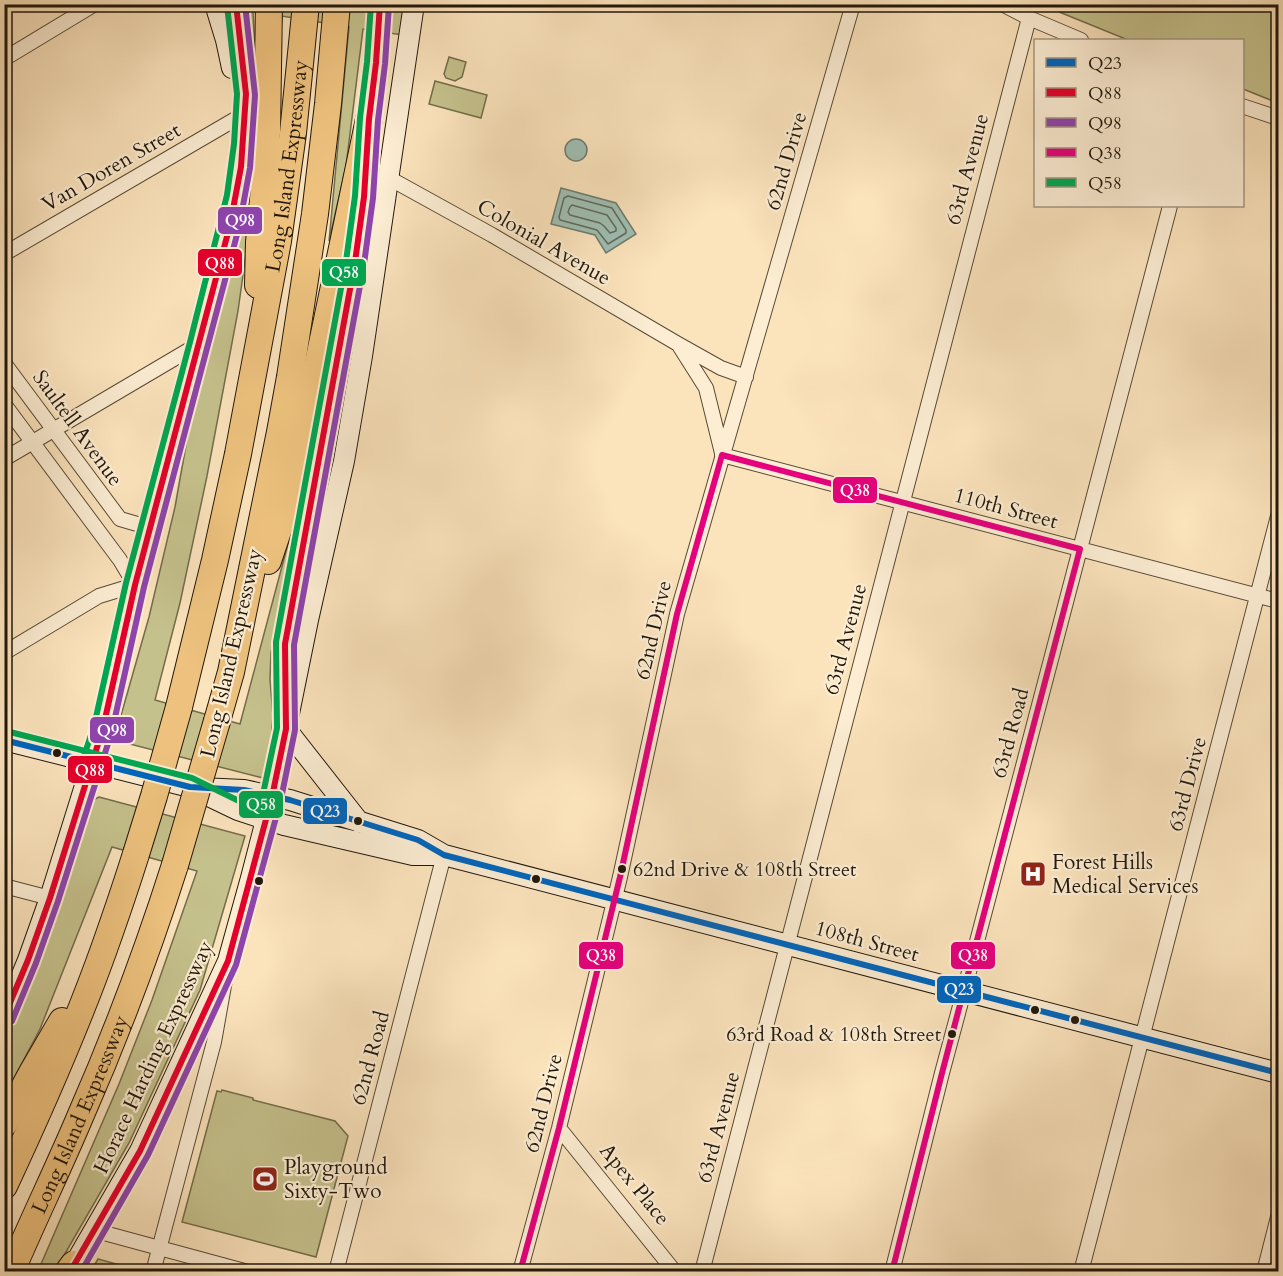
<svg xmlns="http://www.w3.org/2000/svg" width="1283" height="1276" font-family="Cardo,serif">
<rect width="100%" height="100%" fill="#fbe3bc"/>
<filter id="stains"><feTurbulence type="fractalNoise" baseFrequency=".00333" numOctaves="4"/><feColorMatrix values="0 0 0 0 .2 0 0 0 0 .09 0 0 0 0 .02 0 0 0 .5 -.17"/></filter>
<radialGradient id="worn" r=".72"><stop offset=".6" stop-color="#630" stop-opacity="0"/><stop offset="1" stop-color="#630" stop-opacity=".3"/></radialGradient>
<path fill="#c5c18c" stroke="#746c4b" stroke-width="1.5" d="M221,5H414L409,36L363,29L346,166L329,241L349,27L282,16L278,60L275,15L253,12L256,69L254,196L238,311L207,476L180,603L155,700L240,724L293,525L296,527L271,653L270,679L273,716L271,743L263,778L114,740L149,617L175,507L188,434L209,343L249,193L253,126L241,10L221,7Z
M1042,5H1278V103L1243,89L1242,40H1128Z
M449,57L466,62L462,77L455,81L446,78L444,74Z
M435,81L487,95L481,118L429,104Z
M99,797L245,836L200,990L129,1143L55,1271H38L119,1084L152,1000L197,871L112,847L40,1029L5,1095V1041L19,1008L53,918L84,823L93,800Z
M222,1090L253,1098V1100L335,1121L348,1136L316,1257L182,1222L217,1091L221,1092Z
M98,1259L138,1270V1271H91Z"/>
<path fill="#9fbeb2" stroke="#6d7b6f" stroke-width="1.5" d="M565 150a11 11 0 1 1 22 0a11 11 0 1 1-22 0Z
M561,188L616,203L636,234L606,253L595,235L551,224Z"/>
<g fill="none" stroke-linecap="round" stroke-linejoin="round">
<path stroke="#606a5e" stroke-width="1.5" d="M568,196L612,208L626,230V233L608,244L597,230L560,220L559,217L564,198Z
M572,205L607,215L616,228V231L610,233L604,226L600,223L570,215L568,212L570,207Z"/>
<defs>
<path id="street" d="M1002,4L1029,18L1081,40
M4,59L95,4
M1242,106L1278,118
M387,177L492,235L678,344L721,368L746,377
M4,254L239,117
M680,347L706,388L722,453
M4,363L120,519L151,528
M4,404L120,560L135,585L99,596L4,653
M722,455L1278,601
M4,459L199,344
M4,886L50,898
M559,1128L675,1272
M93,1230L248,1272
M153,1272L214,1042L225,980
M336,1272L444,855
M520,1272L559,1128L620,877L677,614L853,4
M702,1272L1029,18
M892,1272L942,1073L964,991L1170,206
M1081,1272L1278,516
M1264,1272L1278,1217"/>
<path id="secondary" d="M215,4L226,40L232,68
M368,133L376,63L380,4
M285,690V644L355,262L365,193
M286,729L359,822
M4,740L190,787L238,810L284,825L413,855H444L1278,1073
M200,788L244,790L290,800L418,840L444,855
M4,1018L28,960L50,898L103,728L135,585L230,225L241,167L246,94L236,4
M70,1272L140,1151L228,961L251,878L272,797L308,620L344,461L362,356L414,4"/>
<g id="highway">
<path d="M258,285L259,242L264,188L267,132L269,4"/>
<path d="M268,561L291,492L369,119"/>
<path id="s1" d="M179,707L215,560L238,454L278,241L293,133L306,4"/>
<path d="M217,721L231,672L280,432L290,377L315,214L328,104L337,4"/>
<path d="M4,1124L33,1071L62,1021"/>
<path d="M4,1186C40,1109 75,1030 104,949C115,918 126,886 136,854"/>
<path id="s2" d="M11,1272C33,1220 58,1169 80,1117C116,1035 148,950 175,865"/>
<path d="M68,1272L74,1264"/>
</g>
</defs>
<use href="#street" stroke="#584a36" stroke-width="16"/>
<use href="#secondary" stroke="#22170a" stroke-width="22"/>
<use href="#highway" stroke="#22170a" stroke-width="28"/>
<use href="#street" stroke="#fcedd3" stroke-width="14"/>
<use href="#secondary" stroke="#fcedd3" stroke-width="20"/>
<use href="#highway" stroke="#eec27e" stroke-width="26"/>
<defs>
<path id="highway-bridge" d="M136,854L154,796L179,707
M175,865L217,721"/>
</defs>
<use href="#highway-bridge" stroke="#22170a" stroke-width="28" stroke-linecap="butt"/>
<use href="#highway-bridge" stroke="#eec27e" stroke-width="26"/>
<defs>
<path id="bus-1" d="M4,740L190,787L244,790L290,800L418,840L444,855L1278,1073"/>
<path id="bus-2" d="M4,1017L28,960L50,898L103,728L135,585L230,225L241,167L246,94L236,4
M70,1272L140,1151L228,961L272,797L286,729L285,644L355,262L364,197L369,119L376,63L380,4"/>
<path id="bus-3" d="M12,1021L36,963L58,901L112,731L144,587L239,227L250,168L255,95L245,4
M81,1272L148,1155L236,965L281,799L295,730L294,645L364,264L373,198L378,120L385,64L389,5"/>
<path id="bus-4" d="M520,1272L559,1128L620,877L677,614L722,455L1080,549L942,1073L892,1272"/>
<path id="bus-5" d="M6,731L192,778L241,802L260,808L277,728L276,642L346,261L355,196L360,118L367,62L371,4
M83,759L94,726L126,583L190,342L227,195L234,144L237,94L227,5"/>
</defs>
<use href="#bus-1" stroke="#fcedd3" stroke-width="10"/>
<use href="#bus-2" stroke="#fcedd3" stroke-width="10"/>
<use href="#bus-3" stroke="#fcedd3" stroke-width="10"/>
<use href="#bus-4" stroke="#fcedd3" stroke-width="10"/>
<use href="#bus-5" stroke="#fcedd3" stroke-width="10"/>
<use href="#bus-1" stroke="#0065bd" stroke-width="6"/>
<use href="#bus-2" stroke="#e4002b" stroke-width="6"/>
<use href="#bus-3" stroke="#8e44ad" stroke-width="6"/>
<use href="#bus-4" stroke="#e5007d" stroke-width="6"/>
<use href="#bus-5" stroke="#00a651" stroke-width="6"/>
</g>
<defs>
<symbol id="hospital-square" viewBox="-11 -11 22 22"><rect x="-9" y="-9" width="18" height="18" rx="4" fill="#8f2418" stroke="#fcedd3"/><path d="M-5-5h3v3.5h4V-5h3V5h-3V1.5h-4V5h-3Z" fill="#fff"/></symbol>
<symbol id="stadium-square" viewBox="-11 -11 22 22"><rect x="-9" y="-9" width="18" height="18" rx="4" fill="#8f2418" stroke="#fcedd3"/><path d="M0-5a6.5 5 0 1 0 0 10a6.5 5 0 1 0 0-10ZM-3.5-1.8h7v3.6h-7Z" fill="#fff"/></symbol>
</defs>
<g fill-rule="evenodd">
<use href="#hospital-square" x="1018" y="859" width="30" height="30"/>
<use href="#stadium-square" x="250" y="1164" width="30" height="30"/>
</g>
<g fill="#22170a" stroke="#fcedd3" stroke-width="2">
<circle cx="57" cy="753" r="5"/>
<circle cx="358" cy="821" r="5"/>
<circle cx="622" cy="869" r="5"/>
<circle cx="536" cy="879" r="5"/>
<circle cx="259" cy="881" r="5"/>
<circle cx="1035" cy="1010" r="5"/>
<circle cx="1075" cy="1020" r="5"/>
<circle cx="952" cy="1034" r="5"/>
</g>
<g text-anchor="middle" stroke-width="4.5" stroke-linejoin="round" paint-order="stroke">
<g font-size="20" fill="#22170a" stroke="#fcedd3" text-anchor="start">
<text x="633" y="876">62nd Drive &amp; 108th Street</text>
<text x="941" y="1041" text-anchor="end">63rd Road &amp; 108th Street</text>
</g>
<g font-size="21" fill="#22170a" stroke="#fcedd3">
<text transform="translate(786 161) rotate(-74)" y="7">62nd Drive</text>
<text dy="7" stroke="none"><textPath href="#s1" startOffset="552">Long Island Expressway</textPath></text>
<text transform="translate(111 167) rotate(-30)" y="7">Van Doren Street</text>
<text transform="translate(967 169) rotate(-75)" y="7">63rd Avenue</text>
<text transform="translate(544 242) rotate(30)" y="7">Colonial Avenue</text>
<text transform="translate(78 428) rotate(54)" y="7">Saultell Avenue</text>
<text transform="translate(1006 508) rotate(15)" y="7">110th Street</text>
<text transform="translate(653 630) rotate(-77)" y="7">62nd Drive</text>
<text transform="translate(845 639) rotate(-75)" y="7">63rd Avenue</text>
<text transform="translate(231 653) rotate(-77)" y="7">Long Island Expressway</text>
<text transform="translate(1010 733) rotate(-75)" y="7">63rd Road</text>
<text transform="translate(1187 784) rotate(-75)" y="7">63rd Drive</text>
<text transform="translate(867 941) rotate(15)" y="7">108th Street</text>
<text transform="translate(153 1057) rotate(-65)" y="7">Horace Harding Expressway</text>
<text transform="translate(370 1058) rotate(-75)" y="7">62nd Road</text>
<text transform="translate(543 1103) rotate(-76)" y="7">62nd Drive</text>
<text dy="7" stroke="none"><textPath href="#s2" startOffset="172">Long Island Expressway</textPath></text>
<text transform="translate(718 1127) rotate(-75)" y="7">63rd Avenue</text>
<text transform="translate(635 1184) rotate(51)" y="7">Apex Place</text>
</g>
<g font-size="21" fill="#22170a" stroke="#fcedd3" text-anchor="start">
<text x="1052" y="869">Forest Hills<tspan x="1052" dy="24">Medical Services</tspan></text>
<text x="284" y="1174">Playground<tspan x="284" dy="24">Sixty-Two</tspan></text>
</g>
</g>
<g stroke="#fcedd3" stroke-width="2">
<rect x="217" y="206" width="46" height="29" rx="6" fill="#8e44ad"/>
<rect x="197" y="248" width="46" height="29" rx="6" fill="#e4002b"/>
<rect x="321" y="258" width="46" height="29" rx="6" fill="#00a651"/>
<rect x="832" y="476" width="46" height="28" rx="6" fill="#e5007d"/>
<rect x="89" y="716" width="46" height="28" rx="6" fill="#8e44ad"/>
<rect x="67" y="755" width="46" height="29" rx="6" fill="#e4002b"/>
<rect x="238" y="790" width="46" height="29" rx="6" fill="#00a651"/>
<rect x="302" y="797" width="46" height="28" rx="6" fill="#0065bd"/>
<rect x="950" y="941" width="46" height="29" rx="6" fill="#e5007d"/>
<rect x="578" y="941" width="46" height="29" rx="6" fill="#e5007d"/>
<rect x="936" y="975" width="46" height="29" rx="6" fill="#0065bd"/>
</g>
<g font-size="16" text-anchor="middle" font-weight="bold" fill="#fff">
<text x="240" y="226">Q98</text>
<text x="220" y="269">Q88</text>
<text x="344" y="278">Q58</text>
<text x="855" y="496">Q38</text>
<text x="112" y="736">Q98</text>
<text x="90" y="776">Q88</text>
<text x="261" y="810">Q58</text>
<text x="325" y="817">Q23</text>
<text x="973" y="961">Q38</text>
<text x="601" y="961">Q38</text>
<text x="959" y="995">Q23</text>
</g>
<rect width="1283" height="1276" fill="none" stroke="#fbe3bc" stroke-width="24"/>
<rect x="6" y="6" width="1271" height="1264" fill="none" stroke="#22170a" stroke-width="3"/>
<rect x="12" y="12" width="1259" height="1252" fill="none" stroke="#22170a" stroke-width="1.5"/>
<rect x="1034" y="39" width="210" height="168" fill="#fcedd3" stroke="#a59783" stroke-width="1.5"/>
<rect x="1046" y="58" width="30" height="9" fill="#0065bd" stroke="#a59783" stroke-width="1.5"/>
<text x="1088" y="69" font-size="18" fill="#22170a">Q23</text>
<rect x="1046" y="88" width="30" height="9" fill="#e4002b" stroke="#a59783" stroke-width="1.5"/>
<text x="1088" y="99" font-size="18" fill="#22170a">Q88</text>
<rect x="1046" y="118" width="30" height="9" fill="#8e44ad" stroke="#a59783" stroke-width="1.5"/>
<text x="1088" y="129" font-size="18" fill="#22170a">Q98</text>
<rect x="1046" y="148" width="30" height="9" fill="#e5007d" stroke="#a59783" stroke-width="1.5"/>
<text x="1088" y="159" font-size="18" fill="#22170a">Q38</text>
<rect x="1046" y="178" width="30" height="9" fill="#00a651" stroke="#a59783" stroke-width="1.5"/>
<text x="1088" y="189" font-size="18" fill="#22170a">Q58</text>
<rect width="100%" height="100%" filter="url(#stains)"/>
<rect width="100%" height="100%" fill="url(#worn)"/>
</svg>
